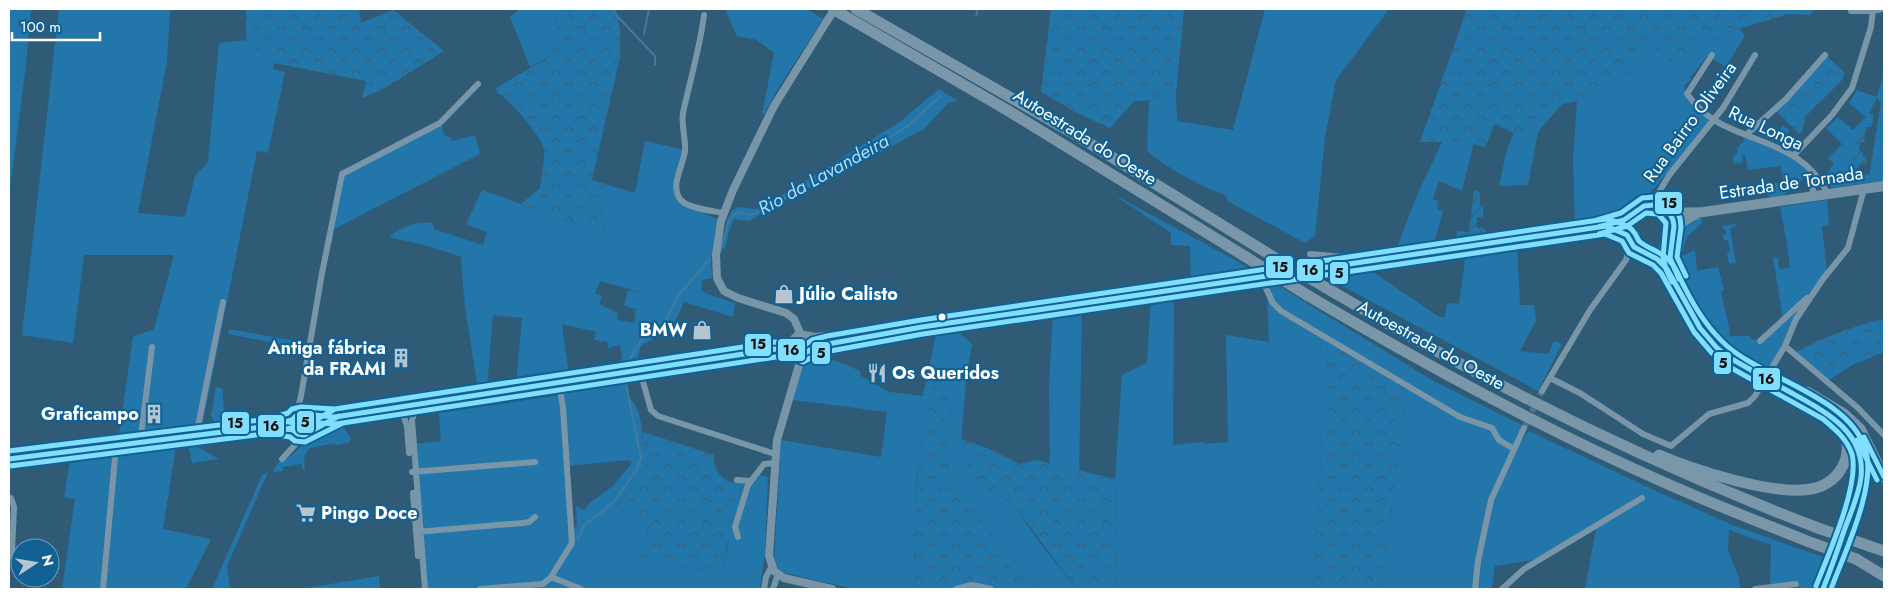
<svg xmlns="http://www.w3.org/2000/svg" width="1893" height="598" font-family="Jost,sans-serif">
<defs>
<pattern id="forest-crowns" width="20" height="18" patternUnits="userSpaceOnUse" patternTransform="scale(1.25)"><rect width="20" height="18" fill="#2376a9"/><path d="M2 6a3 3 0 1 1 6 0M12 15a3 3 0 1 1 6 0" fill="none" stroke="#3a5f76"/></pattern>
<pattern id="garden-furrows" width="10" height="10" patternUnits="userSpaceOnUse" patternTransform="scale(1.25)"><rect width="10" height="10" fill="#2376a9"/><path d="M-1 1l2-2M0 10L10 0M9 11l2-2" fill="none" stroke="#3a5f76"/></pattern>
</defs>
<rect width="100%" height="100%" fill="#2f5b77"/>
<path fill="#2376a9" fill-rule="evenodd" d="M9,9H31L26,65L9,196Z
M59,9H170L167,61L138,213L185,217L195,176L208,162L219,43L246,40L274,63L273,69L285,72L268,153L257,151L201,432L118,441L133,337L154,329L174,255H84L73,343L22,335Z
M520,9H555L556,26L554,54L530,67L510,17Z
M725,9H807L823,19L779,87L764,115L762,114L774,53L757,40L737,36Z
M1265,9H1389L1336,80L1325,137L1315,236L1305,243L1227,201V196C1198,185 1172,171 1148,152L1147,146L1149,100L1176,94L1177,121L1233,130Z
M1739,29L1745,35L1726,67L1707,56L1690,78L1692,79L1684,86L1687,94L1714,119L1643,201C1632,204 1625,212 1615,217C1603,223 1589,224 1575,226L1573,158L1577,101L1629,73L1653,45L1675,66L1725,33Z
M1884,72V181L1868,183L1881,103L1877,98L1869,113L1874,116L1871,127H1862L1853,151L1852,185L1832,188L1824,178L1834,164L1828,158L1842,144L1826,128L1838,117L1853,130L1866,117L1849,103L1857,90L1877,97Z
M939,89L958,101L948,103L924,129L828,180L801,192L763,213L749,221L734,219L729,231L725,249L720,248L731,211L738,207L757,209L799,185L901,121Z
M440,123L445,136L451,137L452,141L475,135L480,154L334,229L332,243L328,240L342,174Z
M1783,126L1790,130L1782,139L1790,148L1799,140L1801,141L1792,149L1758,134L1766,129L1773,135Z
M1538,132L1528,185L1499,186L1507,149Z
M1747,134L1794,155L1810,173L1784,195L1769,198L1767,184L1783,182L1781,166L1748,170L1745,155H1742L1743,162L1733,164V157L1738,152L1737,148L1743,142Z
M645,141L685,150C670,200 671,198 717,219L711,258L712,278L702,280L701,290L707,294L735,303L733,317L684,302L678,316L668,330L641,346L636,363L619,367L622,356L620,345L608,348L607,341L599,342L598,340H594L596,332L562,324L569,375L516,384L522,318L493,315L487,389L478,390L465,307L461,261L462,257L424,245L389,237C402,227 415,221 433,223L434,229L483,245L487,232L466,224L482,190L604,234L600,207L608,185L635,193ZM600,281L646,294L628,290L624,306L636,309L634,323L617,320L618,313L599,304L602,296L595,293Z
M1442,142H1474L1462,191L1439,181L1433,199L1438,201L1437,209L1443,211L1434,243L1422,245L1420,247L1415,248L1414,246L1410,248L1396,250L1417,195Z
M1111,193L1235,260L1255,272L1191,281L1190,246L1171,245V233Z
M1827,200L1829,225L1822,226L1827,273L1771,369L1730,345L1720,337L1705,318L1674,262L1673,251L1681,232L1687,225L1702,217L1701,224L1686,238L1682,256L1695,250L1697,271L1718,267L1724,290L1721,292L1730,332L1729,336H1750L1753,340L1755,339L1757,341L1783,319L1773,257L1778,258L1779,269L1790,268L1787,244L1780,207Z
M1739,223L1730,229L1736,263L1729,264L1727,253L1730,252L1728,240L1724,241L1723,235L1727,233L1722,226Z
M1517,245L1520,305H1534L1536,321L1520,351L1548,354L1554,341L1562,344L1538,391L1320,274L1355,268L1369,269L1439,317H1445L1447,303L1459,304L1466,253Z
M1271,281L1432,380L1522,425L1516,448L1529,431L1652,489L1730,524L1825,558V565L1817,589H1796V584L1770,585L1771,545L1729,530L1728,551L1739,578L1740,589H1585L1596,529L1547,558L1495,566L1492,589H1381L1408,386L1328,340L1312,589H1117L1115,479L1122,375L1147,363L1151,297L1174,294L1173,445L1204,442L1205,444L1228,442L1226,335L1269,342L1267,293L1265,289Z
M1082,308L1079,478L1050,472L1049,385L1053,313Z
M954,328L972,344L966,381L961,441L962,460L985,488L1006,499L1014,506L1039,542L1077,589H1037C1021,567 1001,547 984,525C976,515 971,500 959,494L945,459L954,392L932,382L916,479L914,553L916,589H853L781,572L774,562L781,440L881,457L887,412L793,400C796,387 797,368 807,359C816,350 849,366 860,371L861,376L890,392L923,396L937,331Z
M229,329L302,342L300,348L228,334Z
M628,378V397C639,403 644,431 642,442L650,455L637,481L615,507L644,517L650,522L640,557L722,576C727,544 736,499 757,474L768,477L765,552L760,589H425L413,444L441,441L439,413L561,395L568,387ZM629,460L632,463L613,486L591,502L584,510L576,506L577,526L572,530L567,466Z
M216,387L222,388L226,428L217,429L211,415Z
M341,424L351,438L349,443L336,445L335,443L310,448L304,456L305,469L303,470L301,464L283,467V471L273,472L278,463L291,456L308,440L316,434Z
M189,442L219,459L192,463L188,445L176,446L163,529L211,539L186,589H62L75,499L64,497L70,460Z
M268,472L227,566L230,589H212L262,475Z
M379,576L380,589H300Z"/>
<path fill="url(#forest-crowns)" d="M246,9H359L361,23L393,10L444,51L385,88L362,98L366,81L274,63L246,40Z
M555,9H615L620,29V57L592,180L608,185L600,208L604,234L521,204L540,188C541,176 545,162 544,150C543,138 510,100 498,93L496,88L554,54L556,26Z
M1051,9H1184L1176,94L1144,101H1134L1110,128L1079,114L1041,92Z
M1467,9H1815L1810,15L1788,14L1725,33L1675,66L1653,46L1629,73L1577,101L1562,104L1538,132L1507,149L1514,133L1495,124L1485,147L1474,144V142H1420Z
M1825,55L1844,72L1843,79L1806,116L1802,132L1799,134L1776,111Z
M1884,319V352L1854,364L1826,382L1794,353C1823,338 1852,326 1884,319Z
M1328,339L1408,386L1381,589H1312Z
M932,382L954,391L945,459L959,494C971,500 976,515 984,525C1001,547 1020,567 1037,589H991L986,587L916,589C911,521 917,448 932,382Z
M643,432L714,455C712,464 719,477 728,481C734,484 741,482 748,485L736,531L727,543L722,576L640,557L650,522L644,517L615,508L637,481L650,455L642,442Z
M961,439L987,448L1020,464L1036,460L1115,479L1117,589H1077L1014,506L1006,499L985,488L962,460Z"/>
<path fill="url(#garden-furrows)" d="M1862,127L1866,128L1864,142H1860L1859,150L1863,152V157H1867L1866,163L1859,165L1861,175L1870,174L1868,183L1852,185L1853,151Z
M1474,190L1480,193V205H1483V217H1477V228H1484L1488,235L1456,240L1457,231L1469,232Z"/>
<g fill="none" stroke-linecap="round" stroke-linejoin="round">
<path stroke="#437a9d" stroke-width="2" d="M613,9L617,16L655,56V65
M976,16L978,9
M644,34L649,9
M720,253L729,219L738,212L751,215L763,210L863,154L905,128L941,96
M625,367L642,339L665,323L678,296L710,259
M578,539L584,525L602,512L615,500L637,469L641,458L625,379"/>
<path stroke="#4e748b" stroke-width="6" stroke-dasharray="6 3" stroke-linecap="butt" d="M1524,428L1542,391"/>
<path stroke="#7996a9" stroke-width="6" d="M1851,11H1873L1882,9
M704,15C700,48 690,80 683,113C681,125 686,139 685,151C683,166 670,185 680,199C686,208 713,211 723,213
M1712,55L1687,94C1696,106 1707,117 1721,124C1764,146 1804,147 1828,194
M1747,134L1786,99L1825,55
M1794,155L1832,115L1852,88L1871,27L1873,9
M1811,171L1814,181L1812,196
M1647,205L1659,192L1670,174L1723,108L1755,55
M1310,254L1355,258L1363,260
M1261,278L1273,303L1281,311L1460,417L1492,428L1499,440L1514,449
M1760,341L1807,298
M1785,346L1858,408L1884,435
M1771,369L1785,346L1796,319L1823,279L1848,248L1864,189
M640,371L651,410L658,416L775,454
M1550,378L1580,393L1643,434L1671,446L1709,414L1748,403L1755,396L1764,381
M1542,391L1590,310L1626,260L1631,243
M382,412L392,414H403L537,393L542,385
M415,412L412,420L425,589
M403,414L407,426L409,453
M296,416L301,396L322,273L342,174L440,123L478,84
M196,436L223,302
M140,444L152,347
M282,459L304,435
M412,472L535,462
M737,480L751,481
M413,493L418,556
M416,532L523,523L529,522L535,517
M738,537L735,527L748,485L764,464L774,463
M9,557L12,551L14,507L11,498
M551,577L581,589
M103,589L116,447
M480,589L543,584L551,577L572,543L563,408L559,383
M764,589L766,577L772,566
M773,589L778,574
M956,589L972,585L991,589
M1475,589L1478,561L1491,500L1524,428
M1502,589L1524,569L1642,498
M1755,589L1796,584"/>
<path stroke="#7996a9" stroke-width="8" d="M801,335L794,319L786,313L738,298L724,291L717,278L716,254L721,221L733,190L774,106L827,21
M805,354L799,365L777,440L769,556L774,571L784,578L832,589"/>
<path stroke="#7795a7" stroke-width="10" d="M1669,213L1703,212L1884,186
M1675,234C1678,181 1602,211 1633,245C1639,252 1648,255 1657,253C1673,248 1673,232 1683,222C1687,218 1692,216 1697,214
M776,349L793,341L799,335L815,338L973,321L1606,226L1630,216
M335,417L307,434H298L292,427L294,418L302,414L335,417L776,349L793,350L802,355L815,347L842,341
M9,459L270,426L292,420"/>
<path stroke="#7a96a9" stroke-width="11" d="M833,9L1007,110L1246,257
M856,9L1076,135L1272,256
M1670,244V257L1677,275
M1646,253L1657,259L1667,269L1694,321L1713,345L1728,357L1827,413C1874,446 1864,478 1847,524C1839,546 1831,568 1823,589
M1335,293C1490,385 1650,464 1818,528
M1307,295C1422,363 1539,427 1661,481C1712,504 1764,524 1815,544
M1807,392L1844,414L1860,429L1884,477
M1659,455C1694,470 1774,496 1811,489C1823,487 1835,480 1841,469C1849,457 1849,442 1843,429
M1869,546L1884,551
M1856,559L1884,576"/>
<path stroke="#7996a9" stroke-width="6" d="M1764,381L1771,369"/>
<path stroke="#7996a9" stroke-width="8" d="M827,21L835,9"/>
<path stroke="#7a96a9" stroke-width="11" d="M1272,256L1335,293
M1246,257L1307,295
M1818,528L1869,546
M1815,544L1856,559"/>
<defs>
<path id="bus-1" d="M1598,227L1624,220L1644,206L1653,205L1662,208L1670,214L1673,220L1674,226L1670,258L1679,279
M268,426L293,430L298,434L304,435L339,416
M1864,437L1884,477
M9,459L270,426L292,420L296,416L302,414L335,417L776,349L793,350L802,355L815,347L828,344L922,327L1606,226L1627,235L1634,247L1657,259L1667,269L1700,328L1717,348L1728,357C1748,368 1768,380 1788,391C1822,410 1866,430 1861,477C1859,495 1851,512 1845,528C1838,549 1831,569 1823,589"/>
<path id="bus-2" d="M1599,234L1627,226L1646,213L1658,214L1666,223L1663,258L1666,269L1672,282
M267,433L290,437L295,441L305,442L343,423
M1857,440L1877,480
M10,466L271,433L295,427L303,422L336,424L776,357H791L803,362L818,354L830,351L923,334L1605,234L1622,241L1629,253L1653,265L1661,273L1694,332L1712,353L1724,364L1823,419C1835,429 1847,439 1852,454C1860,485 1828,555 1816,586"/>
<path id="bus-3" d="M1597,220L1621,213L1642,198L1654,197L1666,201L1676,210L1680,218L1681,227L1677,257L1686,276
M269,419L295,423L303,427L335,409
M9,451L269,419L288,413L292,409L301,407L335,409L775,342L794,343L802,347L812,340L827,336L921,320L1606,219C1614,221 1629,225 1633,231C1636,234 1637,238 1639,241C1649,250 1663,251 1673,265C1678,272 1681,281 1685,288C1696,310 1709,330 1727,346C1765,379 1848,397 1865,448C1878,484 1844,554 1831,589"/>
</defs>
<use href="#bus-1" stroke="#126194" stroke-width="9"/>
<use href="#bus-2" stroke="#126194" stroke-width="9"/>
<use href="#bus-3" stroke="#126194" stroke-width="9"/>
<use href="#bus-1" stroke="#80dfff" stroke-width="5"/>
<use href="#bus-2" stroke="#80dfff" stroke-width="5"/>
<use href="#bus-3" stroke="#80dfff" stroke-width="5"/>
</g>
<defs>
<symbol id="shop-bare" viewBox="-9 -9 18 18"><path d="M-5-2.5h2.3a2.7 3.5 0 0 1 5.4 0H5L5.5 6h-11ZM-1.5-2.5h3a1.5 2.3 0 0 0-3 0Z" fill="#b6c6cf" stroke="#126194" stroke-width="2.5" paint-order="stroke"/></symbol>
<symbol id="building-bare" viewBox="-9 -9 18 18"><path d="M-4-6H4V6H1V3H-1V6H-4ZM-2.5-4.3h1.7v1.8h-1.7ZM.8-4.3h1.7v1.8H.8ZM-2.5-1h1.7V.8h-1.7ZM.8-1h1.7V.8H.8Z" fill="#b6c6cf" stroke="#126194" stroke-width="2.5" paint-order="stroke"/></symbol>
<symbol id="restaurant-bare" viewBox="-9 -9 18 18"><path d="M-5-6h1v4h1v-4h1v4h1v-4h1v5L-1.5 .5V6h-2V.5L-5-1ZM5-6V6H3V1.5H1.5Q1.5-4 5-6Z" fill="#b6c6cf" stroke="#126194" stroke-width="2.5" paint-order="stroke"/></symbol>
<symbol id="supermarket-bare" viewBox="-9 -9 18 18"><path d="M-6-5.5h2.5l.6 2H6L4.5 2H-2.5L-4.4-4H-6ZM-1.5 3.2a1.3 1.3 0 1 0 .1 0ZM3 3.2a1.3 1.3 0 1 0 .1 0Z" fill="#b6c6cf" stroke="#126194" stroke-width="2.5" paint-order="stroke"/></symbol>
</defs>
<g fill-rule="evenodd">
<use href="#shop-bare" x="770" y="280" width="28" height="28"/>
<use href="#shop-bare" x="688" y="316" width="28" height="28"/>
<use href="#building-bare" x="387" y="344" width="28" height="28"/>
<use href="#restaurant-bare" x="863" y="359" width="28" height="28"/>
<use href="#building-bare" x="140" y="400" width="28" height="28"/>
<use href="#supermarket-bare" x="292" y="499" width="28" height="28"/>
</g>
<circle fill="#fff" stroke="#126194" stroke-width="2" cx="942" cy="317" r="4.5"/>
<g text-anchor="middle" stroke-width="4.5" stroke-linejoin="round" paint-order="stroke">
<g font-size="18" fill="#fff" stroke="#126194">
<text transform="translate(1690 122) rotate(-54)" y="6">Rua Bairro Oliveira</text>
<text transform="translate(1766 128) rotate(25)" y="6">Rua Longa</text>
<text transform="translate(1085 137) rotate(32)" y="6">Autoestrada do Oeste</text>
<text transform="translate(1791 183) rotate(-8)" y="6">Estrada de Tornada</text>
<text transform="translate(1431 345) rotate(29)" y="6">Autoestrada do Oeste</text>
</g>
<g font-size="18" font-weight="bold" fill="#fff" stroke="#126194" text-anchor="start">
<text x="799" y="300">Júlio Calisto</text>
<text x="687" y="336" text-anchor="end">BMW</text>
<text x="386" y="354" text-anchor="end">Antiga fábrica<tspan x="386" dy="21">da FRAMI</tspan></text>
<text x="892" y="379">Os Queridos</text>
<text x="139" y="420" text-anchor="end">Graficampo</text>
<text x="321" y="519">Pingo Doce</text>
</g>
<g font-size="19" font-style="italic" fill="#adddf9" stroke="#126194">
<text transform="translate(823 174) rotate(-29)" y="7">Rio da Lavandeira</text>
</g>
</g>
<g stroke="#126194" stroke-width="2">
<rect x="1654" y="191" width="29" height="24" rx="5" fill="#80dfff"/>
<rect x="1265" y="255" width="29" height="24" rx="5" fill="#80dfff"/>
<rect x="1296" y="258" width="28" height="24" rx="5" fill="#80dfff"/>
<rect x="1329" y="261" width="20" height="24" rx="5" fill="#80dfff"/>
<rect x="744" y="333" width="28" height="24" rx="5" fill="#80dfff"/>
<rect x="777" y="338" width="29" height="24" rx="5" fill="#80dfff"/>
<rect x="811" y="341" width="20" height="24" rx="5" fill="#80dfff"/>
<rect x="1713" y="351" width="19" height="24" rx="5" fill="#80dfff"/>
<rect x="1752" y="367" width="29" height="24" rx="5" fill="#80dfff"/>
<rect x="296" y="410" width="19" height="24" rx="5" fill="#80dfff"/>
<rect x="221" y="411" width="29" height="24" rx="5" fill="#80dfff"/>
<rect x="257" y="414" width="28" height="24" rx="5" fill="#80dfff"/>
</g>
<g font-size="14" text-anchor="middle" font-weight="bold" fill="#111">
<text x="1669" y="208">15</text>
<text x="1280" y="272">15</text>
<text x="1310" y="275">16</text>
<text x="1339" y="278">5</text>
<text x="758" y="349">15</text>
<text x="791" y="355">16</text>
<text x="821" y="358">5</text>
<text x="1723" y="368">5</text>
<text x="1766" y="384">16</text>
<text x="305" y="427">5</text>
<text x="235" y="428">15</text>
<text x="271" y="431">16</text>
</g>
<rect width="1893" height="598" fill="none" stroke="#ffffff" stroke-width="20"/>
<g transform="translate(35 563) rotate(78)"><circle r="24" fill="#126194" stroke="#71a0bf"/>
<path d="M0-4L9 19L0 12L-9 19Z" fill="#b6c6cf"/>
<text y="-8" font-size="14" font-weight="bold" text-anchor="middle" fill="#ffffff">N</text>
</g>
<path d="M12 32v8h88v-8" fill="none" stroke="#ffffff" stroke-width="2.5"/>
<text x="20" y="32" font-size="15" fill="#ffffff" stroke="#126194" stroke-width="4" paint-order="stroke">100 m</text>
</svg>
